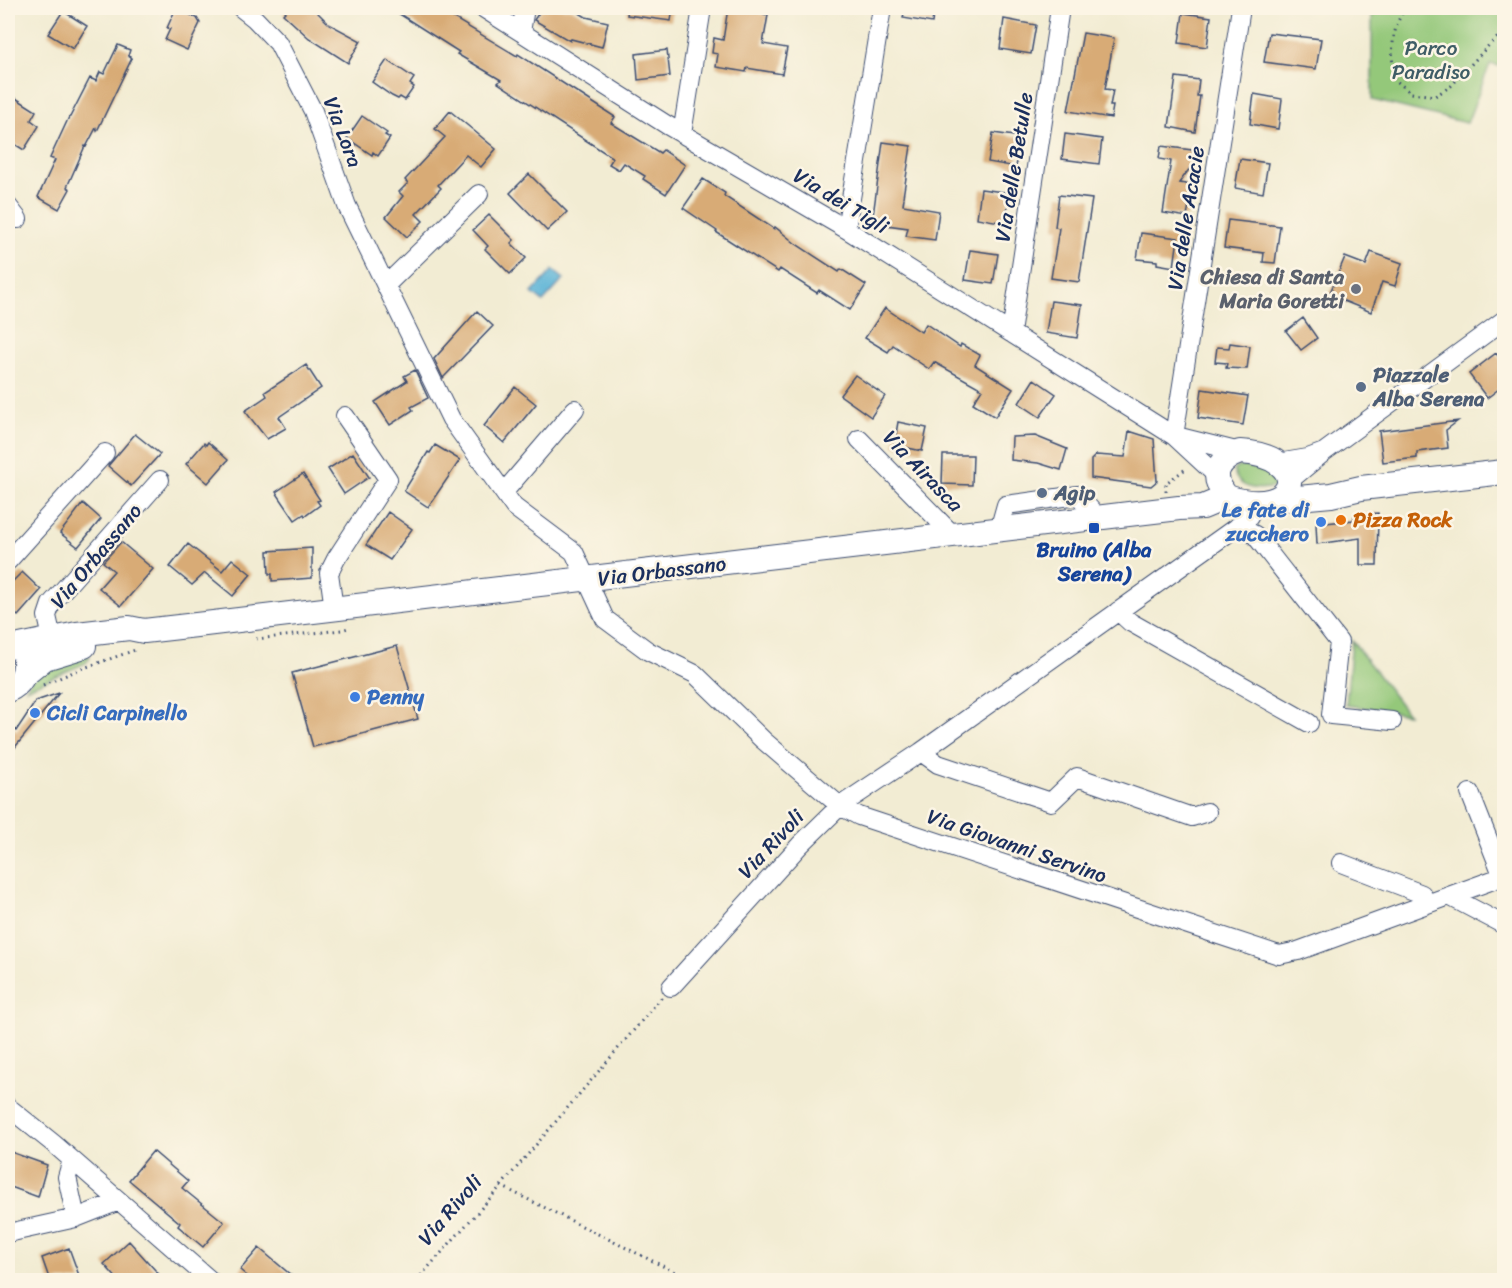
<svg xmlns="http://www.w3.org/2000/svg" width="1512" height="1288" font-family="Sriracha,sans-serif">
<rect width="100%" height="100%" fill="#fcf5e5"/>
<filter id="ink" filterUnits="userSpaceOnUse"><feTurbulence type="fractalNoise" baseFrequency=".0167" numOctaves="2"/><feDisplacementMap in="SourceGraphic" scale="12" xChannelSelector="R" yChannelSelector="G"/><feConvolveMatrix kernelMatrix="1 2 1 2 8 2 1 2 1" color-interpolation-filters="sRGB"/></filter>
<filter id="wash" filterUnits="userSpaceOnUse"><feTurbulence type="fractalNoise" baseFrequency=".008" numOctaves="4" result="noise"/><feDisplacementMap in="SourceGraphic" scale="24" xChannelSelector="R" yChannelSelector="G"/><feGaussianBlur stdDeviation="1.35" result="paint"/><feColorMatrix in="noise" values="0 0 0 0 0 0 0 0 0 0 0 0 0 0 0 0 0 1.4 0 .05"/><feComposite in="paint" operator="in"/></filter>
<g filter="url(#wash)">
<rect width="100%" height="100%" fill="#f2ecd3"/>
<path fill="#94c87a" stroke="#587c6c" stroke-width="1.5" d="M1372,8H1504V67L1490,64L1467,123L1372,100Z
M1245,466L1264,470L1277,480V486C1262,491 1237,491 1234,470L1237,467Z
M1352,641L1408,714L1346,705Z
M85,651L90,658L86,663L26,689L34,675Z"/>
<path fill="#5ab3d7" stroke="#3a719a" stroke-width="1.5" d="M553,270L564,279L543,302L532,293Z"/>
<g id="blocks">
<path fill="#d8ab76" d="M176,8L197,18L200,23L187,50L165,40L170,29L167,28Z
M289,8H313L329,24L361,41L348,63L309,38L283,14Z
M390,8H437L517,56L518,54L592,102L615,117L611,123L660,153L663,150L685,165L666,194L643,179L645,176L624,163L619,170L609,164L613,158L498,83L501,80L457,54L459,52Z
M542,8H571L586,17L608,22L602,47L571,39L570,41L534,20Z
M628,8H673L671,21L627,15Z
M728,8H760L759,13L768,15L763,44L787,48L782,74L747,68L746,72L716,67L718,54L712,53L714,38L723,40Z
M905,8H934L932,23L903,18Z
M63,11L87,26L73,49L48,34Z
M1183,13L1211,17L1207,47L1179,43Z
M1004,19L1036,25L1031,54L1000,49Z
M1083,33L1114,38L1105,89L1113,90L1110,106H1113L1111,118L1068,111Z
M1269,33L1321,39L1316,69L1264,62Z
M118,45L130,50L128,56L132,58L97,131L96,128L86,147L85,146L67,187L70,189L59,209L38,197L55,160L50,158L69,117H70L90,78L96,81L100,72L104,74Z
M667,50L670,76L638,80L636,54Z
M387,60L414,78L410,84L414,87L405,100L400,97L398,99L392,96L372,82Z
M1176,77L1199,80L1197,96H1200L1195,132L1169,127Z
M1254,94L1282,99L1278,129L1250,124Z
M14,97L36,111L31,120L39,126L24,150L8,140V107Z
M450,111L496,149L481,167L466,155L438,185L441,188L416,214L423,221L407,237L386,217L403,196L399,192L408,183L405,180L445,137L435,129Z
M362,116L387,133L385,135L390,138L378,156L373,152L372,155L347,138Z
M993,133L1021,137L1016,167L988,162Z
M1065,134L1102,139L1099,164L1062,159Z
M883,142L911,146L903,197L904,198L903,205L939,211L935,240L906,236L908,228L872,223Z
M1161,146L1192,150L1196,160L1179,183L1192,185L1187,217L1163,213L1171,161L1159,159Z
M1240,159L1268,163L1263,193L1235,188Z
M529,174L567,212L547,231L510,193Z
M703,179L725,193L724,196L774,229L775,227L796,244L839,272L841,269L866,285L850,310L819,290L817,293L780,269L778,272L716,232L717,231L683,208Z
M981,189L1010,193L1005,223L977,218Z
M1059,195L1092,199L1079,282L1051,278L1059,228L1055,227Z
M489,215L514,240L511,243L526,258L510,274L485,249L488,246L473,230Z
M1228,220L1280,226L1275,263L1263,262L1264,253L1224,248Z
M1141,233L1178,238L1174,267L1157,264V261L1137,259Z
M970,250L998,254L993,284L965,280Z
M1371,252L1402,263L1395,286L1382,282L1371,312L1329,295L1345,257L1366,265Z
M1051,301L1082,305L1077,338L1046,333Z
M885,308L921,332L926,324L960,347L961,344L980,355L975,365L1013,389L995,417L973,403L982,389L934,362L929,369L893,345L888,352L865,338Z
M477,311L493,326L443,378L434,359Z
M1303,318L1317,338L1301,350L1286,331Z
M1230,343L1250,346L1247,369L1226,368L1227,363L1215,362L1217,347L1229,348Z
M1496,353L1504,364V385L1487,398L1469,374Z
M306,365L321,388L279,417L286,428L267,439L245,411L267,396L265,392Z
M415,370L428,398L411,407L413,410L390,425L375,402L407,381L404,376Z
M855,375L885,396L871,417L840,395Z
M1034,379L1056,394L1040,417L1019,403Z
M515,387L536,404L504,443L484,426Z
M1202,389L1248,396L1243,425L1198,418Z
M1458,421L1446,430L1448,448L1417,452V458L1383,462L1379,431Z
M898,422L927,428L922,451L894,445Z
M1129,431L1154,439L1157,481L1151,486L1091,478V460L1096,455L1125,457Z
M135,434L160,454L131,486L108,466Z
M1035,436L1067,449L1061,470L1038,463L1011,460L1012,437Z
M208,442L228,460L208,483L186,464L204,443L206,445Z
M435,445L460,460L428,507L404,491L428,452L430,453Z
M353,453L369,477L344,494L328,469Z
M943,455H973L972,485L942,484Z
M303,474L320,500L317,501L320,505L305,516L304,514L295,520L276,492Z
M83,503L101,519L78,547L60,533Z
M388,512L412,529L390,560L366,545Z
M1378,513L1377,565H1360V538L1317,544L1316,524L1354,520V515Z
M121,542L153,569L121,606L99,588L114,571L103,562Z
M188,544L222,571L232,559L251,574L233,596L205,573L192,585L170,567Z
M312,548V578L272,581V574H269L268,551Z
M22,572L41,590L18,616L8,607V586Z
M397,646L418,719L313,747L292,673Z
M59,693L16,746L8,757V720L16,731L36,701Z
M8,1151L47,1165L38,1197L8,1186Z
M153,1151L188,1181L182,1188L224,1222L203,1247L178,1226L180,1223L129,1180Z
M129,1241L165,1281H119L104,1264Z
M69,1248L81,1281H50L42,1258Z
M259,1248L298,1281H253L240,1270Z"/>
</g>
</g>
<g filter="url(#ink)">
<use href="#blocks" fill-opacity="0" stroke="#3b4b70" stroke-width="1.5"/>
<g fill="none" stroke-linecap="round" stroke-linejoin="round">
<defs>
<path id="minor" d="M241,8L255,19L278,43L313,111L347,206L451,419L514,507L574,552L605,619L648,651L695,674L763,740L840,806L859,816L1279,955L1298,951L1449,896L1504,925
M483,8L667,125L846,229L1174,436L1216,475
M521,32L525,8
M682,134L702,8
M8,206L18,219
M846,229L882,8
M386,285L479,194
M1011,333L1060,8
M1174,436L1241,8
M1176,436L1240,452
M859,439L954,536
M1324,452L1504,320
M1278,463L1308,458L1324,452L1289,481
M504,492L575,409
M1237,526L1255,535L1339,642L1331,715L1392,721
M999,530L1006,505L1078,495L1098,518
M8,561L105,453
M334,609L329,573L336,559L388,479L345,416
M1118,611L1130,622L1309,723
M52,638L47,616L51,604L160,480
M921,752L938,764L1051,802L1077,777L1192,817L1207,812
M1470,793L1503,877
M1341,863L1422,894L1427,904
M1449,896L1504,876
M671,987L800,845L840,806L921,752L1245,521L1249,517L1255,503
M8,1107L54,1144L210,1280
M72,1160L67,1177L76,1218
M8,1233L76,1218L119,1201"/>
<path id="major" d="M1240,452C1313,456 1301,521 1227,497C1210,477 1215,461 1240,452Z
M1276,500L1331,495L1361,488L1504,472
M15,647L77,634L129,628L144,631L205,624L1179,508L1203,507L1227,497
M24,675L45,658L84,646
M8,690C20,685 26,675 25,661"/>
</defs>
<use href="#minor" stroke="#3b4b70" stroke-width="20"/>
<use href="#major" stroke="#3b4b70" stroke-width="26"/>
<path stroke="#3b4b70" stroke-width="3" stroke-dasharray="1.5 4.5" stroke-linecap="butt" d="M1405,8C1391,29 1391,54 1394,79L1411,93L1435,96L1451,86L1489,45L1504,32
M1166,492V483L1187,468
M256,639L342,630L351,627
M43,685L78,670L138,649
M501,1186L691,1280
M417,1280L501,1186L662,997"/>
<use href="#minor" stroke="#fff" stroke-width="18"/>
<use href="#major" stroke="#fff" stroke-width="24"/>
</g>
</g>
<circle fill="#6b7280" stroke="#fcf5e5" stroke-width="2" cx="1356" cy="289" r="6"/>
<g fill="#5c6f8a" stroke="#fcf5e5" stroke-width="2">
<circle cx="1361" cy="387" r="6"/>
<circle cx="1042" cy="493" r="6"/>
</g>
<circle fill="#e8710a" stroke="#fcf5e5" stroke-width="2" cx="1341" cy="520" r="6"/>
<g fill="#3f7fe0" stroke="#fcf5e5" stroke-width="2">
<circle cx="1321" cy="522" r="6"/>
<circle cx="355" cy="697" r="6"/>
<circle cx="35" cy="713" r="6"/>
</g>
<rect fill="#1a4fb4" stroke="#fcf5e5" stroke-width="2" x="1088" y="522" width="12" height="12" rx="3"/>
<g text-anchor="middle" stroke-width="5" stroke-linejoin="round" paint-order="stroke">
<g font-size="21" fill="#3f5d66" stroke="#fcf5e5">
<text x="1431" y="55">Parco<tspan x="1431" dy="24">Paradiso</tspan></text>
</g>
<g font-size="21" fill="#1b2f5e" stroke="#fcf5e5">
<text transform="translate(343 132) rotate(69)" y="7">Via Lora</text>
<text transform="translate(1014 167) rotate(-81)" y="7">Via delle Betulle</text>
<text transform="translate(841 201) rotate(31)" y="7">Via dei Tigli</text>
<text transform="translate(1186 218) rotate(-81)" y="7">Via delle Acacie</text>
<text transform="translate(923 471) rotate(46)" y="7">Via Airasca</text>
<text transform="translate(96 556) rotate(-50)" y="7">Via Orbassano</text>
<text transform="translate(662 571) rotate(-7)" y="7">Via Orbassano</text>
<text transform="translate(771 844) rotate(-47)" y="7">Via Rivoli</text>
<text transform="translate(1017 846) rotate(19)" y="7">Via Giovanni Servino</text>
<text transform="translate(450 1210) rotate(-49)" y="7">Via Rivoli</text>
</g>
<g font-size="21" font-weight="bold" fill="#5b616d" stroke="#fcf5e5" text-anchor="end">
<text x="1344" y="284">Chiesa di Santa<tspan x="1344" dy="24">Maria Goretti</tspan></text>
</g>
<g font-size="21" font-weight="bold" fill="#4e5e75" stroke="#fcf5e5" text-anchor="start">
<text x="1373" y="382">Piazzale<tspan x="1373" dy="24">Alba Serena</tspan></text>
<text x="1054" y="500">Agip</text>
</g>
<g font-size="21" font-weight="bold" fill="#366cbe" stroke="#fcf5e5" text-anchor="start">
<text x="1309" y="517" text-anchor="end">Le fate di<tspan x="1309" dy="24">zucchero</tspan></text>
<text x="367" y="704">Penny</text>
<text x="47" y="720">Cicli Carpinello</text>
</g>
<g font-size="21" font-weight="bold" fill="#c56008" stroke="#fcf5e5" text-anchor="start">
<text x="1353" y="527">Pizza Rock</text>
</g>
<g font-size="21" font-weight="bold" fill="#164399" stroke="#fcf5e5">
<text x="1094" y="557">Bruino (Alba<tspan x="1094" dy="24">Serena)</tspan></text>
</g>
</g>
<rect width="1512" height="1288" fill="none" stroke="#fcf5e5" stroke-width="30"/>
</svg>
